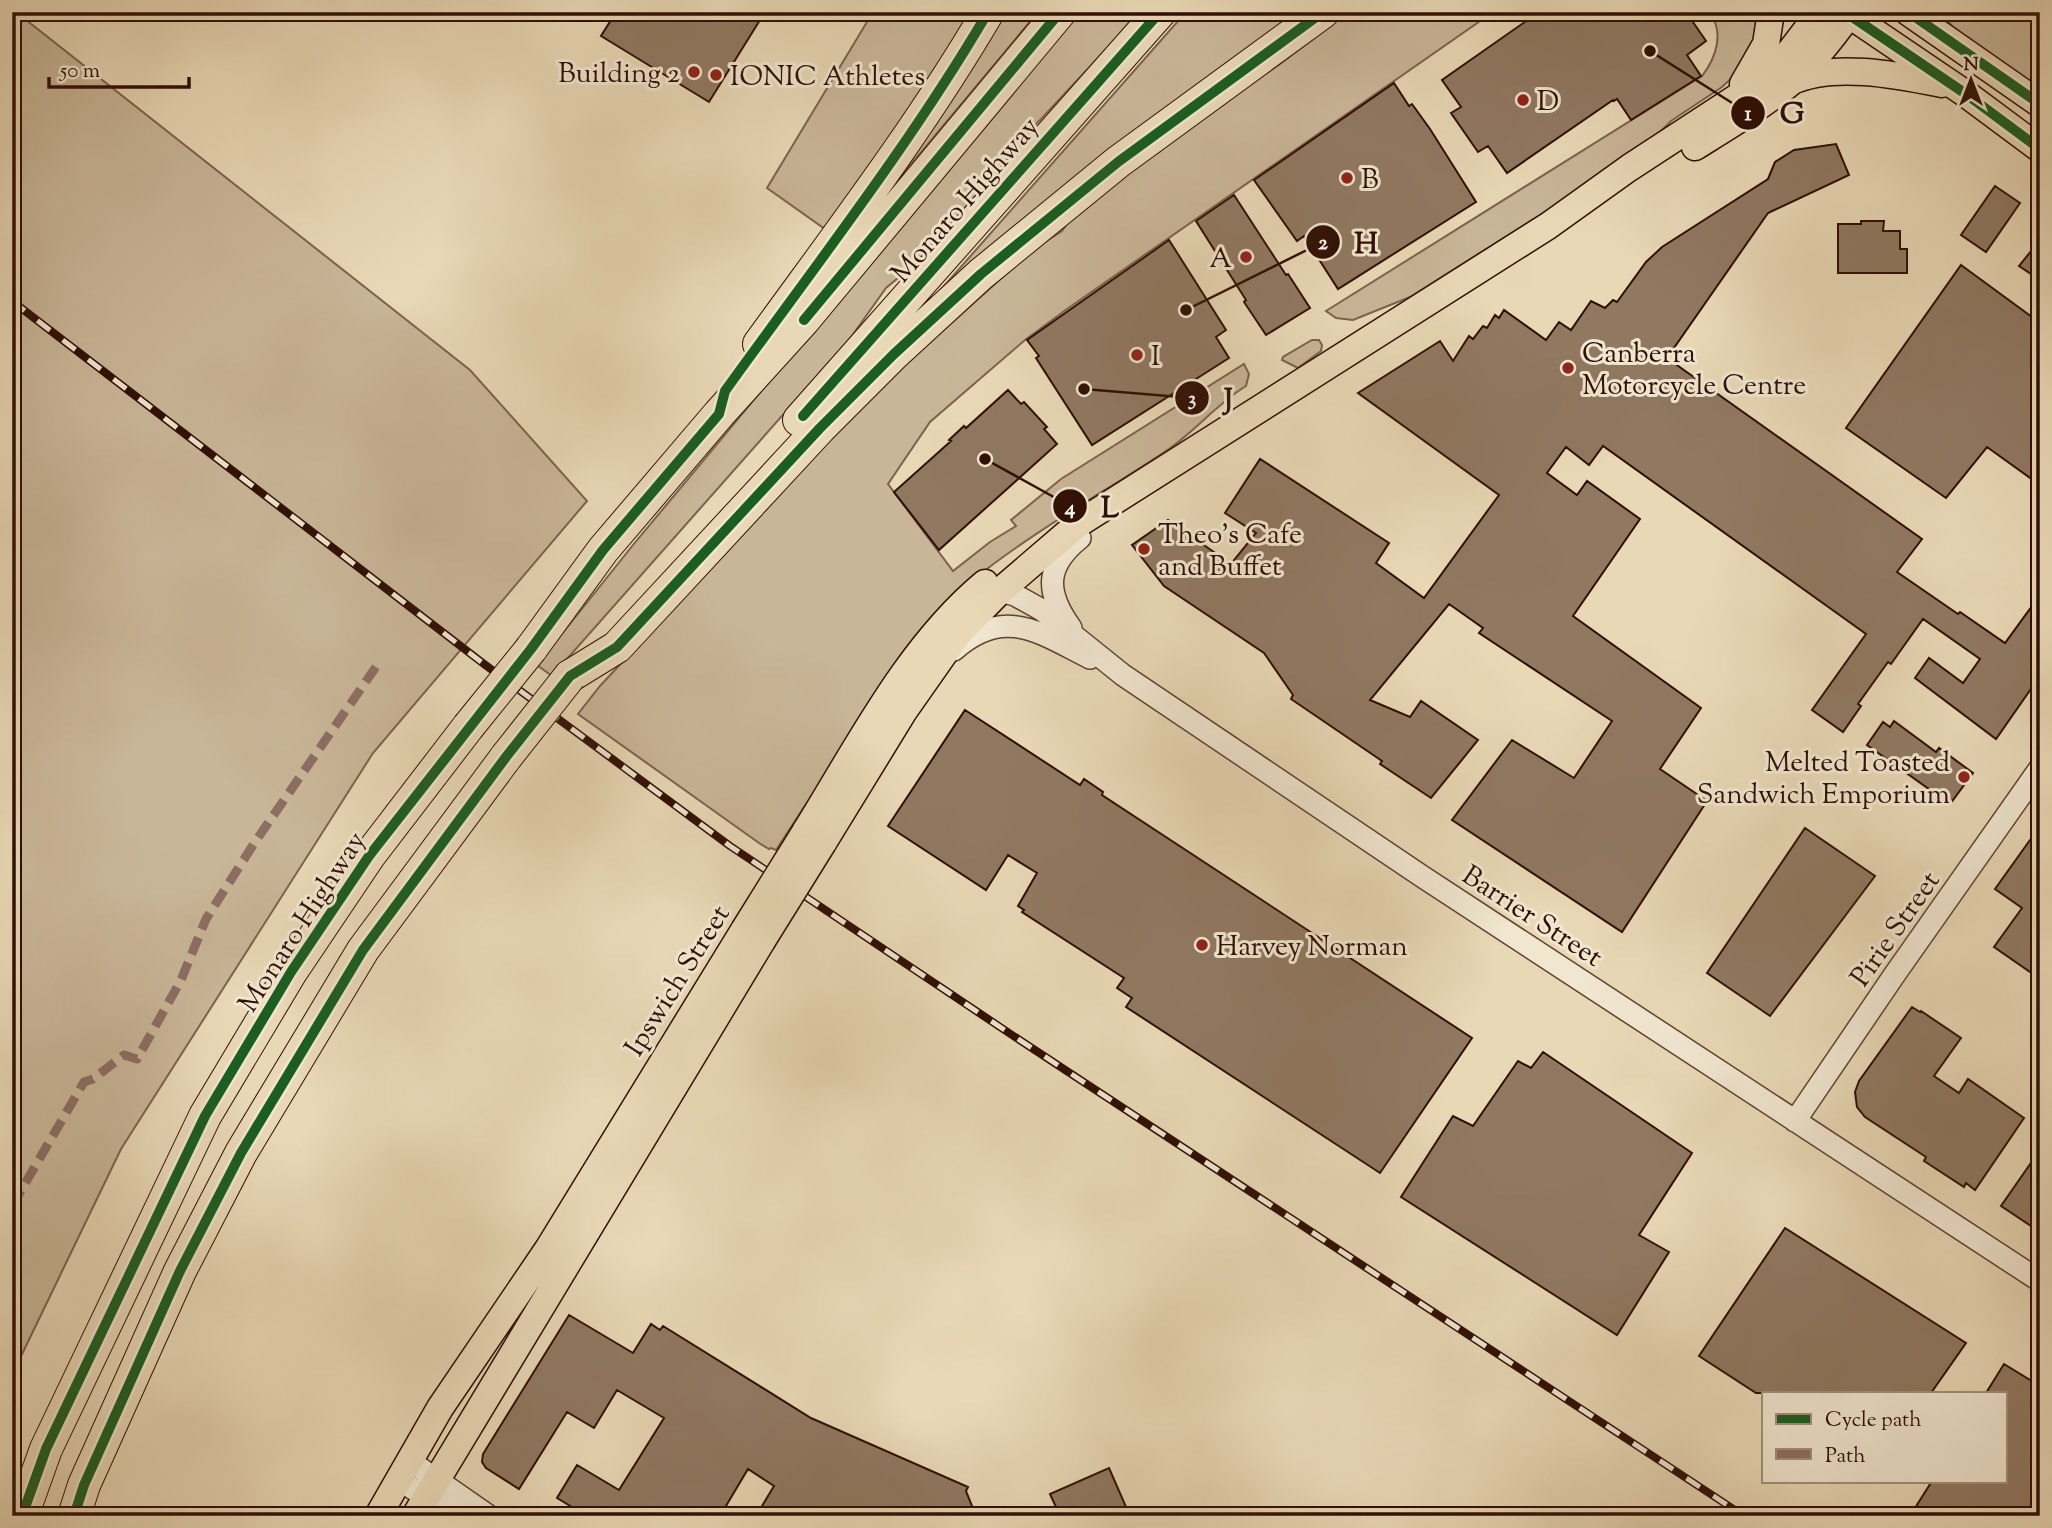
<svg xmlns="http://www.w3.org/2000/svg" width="2052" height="1528" font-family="'Sorts Mill Goudy',serif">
<rect width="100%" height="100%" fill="#e9d8b6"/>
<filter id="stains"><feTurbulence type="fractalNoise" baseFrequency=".00286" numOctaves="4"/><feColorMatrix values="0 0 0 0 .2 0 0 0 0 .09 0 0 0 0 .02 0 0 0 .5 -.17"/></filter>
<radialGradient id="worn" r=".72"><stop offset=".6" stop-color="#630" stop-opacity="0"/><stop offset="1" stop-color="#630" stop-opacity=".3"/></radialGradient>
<path fill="#c9b698" stroke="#7c624e" stroke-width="2" d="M12,12H16L470,370L587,501L373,753L121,1149L12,1375Z
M873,12H972L910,112L825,229L767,188Z
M996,12H1038L863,222Z
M1077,12H1141L1011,151L1013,154L916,263L886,288L849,340L552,676L537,665L633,545Z
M1186,12H1308L937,294Z
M1349,12H1493L1067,309L1025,340L930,422L888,484L953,571L990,542L1016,526L1011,520L1061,479L1244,364L1249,374L1246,386C1215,405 1193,434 1163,453C1099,495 1033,532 974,579L804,807L776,850L771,848L769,849L759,843L578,714L600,686L817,453L890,378L1034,249L1062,231L1074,214L1203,116L1280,64Z
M1709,12H1764L1748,63L1722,87L1671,121L1647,145L1618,166L1410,297L1353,320L1336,318L1326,311L1702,76C1716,58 1725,32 1709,12Z
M1941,12H2040V92L1956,31Z
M1312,340H1319L1322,345L1321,351L1298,368L1282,360L1283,357Z"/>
<path fill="#907861" stroke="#2f0f04" stroke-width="2" d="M616,12H765L709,102L601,36Z
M1539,12H1686L1706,41L1687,55L1701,76L1631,120L1617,99L1614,101L1613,100L1507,173L1488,146L1478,152L1451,113L1461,107L1442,80Z
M1394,83L1409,106L1412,104L1430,129L1476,202L1338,289L1304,236L1297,241L1254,180Z
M1836,144L1849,175L1768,213L1667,358L1922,539L1897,572L1958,614L1960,612L2005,643L2040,595V676L1996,739L1915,678L1929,658L1963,683L1980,659L1923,619L1891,664L1888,662L1858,704L1861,706L1843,732L1812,710L1866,634L1603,446L1589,465L1566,447L1547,473L1577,495L1587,481L1640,519L1573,616L1701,708L1660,769L1707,801L1622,932L1452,820L1512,740L1574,778L1612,721L1479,633L1483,628L1449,604L1370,700L1410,717L1421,701L1478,740L1431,798L1380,764L1382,761L1291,699L1293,695L1264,653L1164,586L1132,545L1168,520L1231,564L1256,533L1225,513L1260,459L1389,543L1376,563L1424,598L1499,495L1358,393L1440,341L1453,361L1469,336L1473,339L1483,326L1487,328L1495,315L1499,318L1504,310L1546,340L1559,322L1571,330L1591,301L1605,308L1613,300L1617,302L1646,262L1662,247L1768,179L1775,162L1794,150Z
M1995,186L2020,203L1986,252L1961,235Z
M1234,195L1286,275L1288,274L1310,308L1266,335L1244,302L1246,300L1196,221Z
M1861,221H1884L1883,231H1900V249H1907V273H1838V224H1861Z
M1169,240L1226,330L1216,337L1229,358L1092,445L1036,358L1039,356L1027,340Z
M2040,240V280L2019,266Z
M1961,265L2040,323V485L1987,447L1946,498L1846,428Z
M1008,390L1021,404L1024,402L1047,427L1044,429L1057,444L939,550L894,492L951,441L949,440L964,426L966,428Z
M965,710L1080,785L1084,779L1103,792L1102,795L1472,1038L1380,1173L1126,1007L1132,998L1117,988L1124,978L1022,912L1024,910L1018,906L1037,873L1008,855L986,890L888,826Z
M1894,721L1936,752L1939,748L1973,773L1950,804L1867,745L1883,722L1890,727Z
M1805,828L1875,876L1770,1016L1707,973Z
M2030,840L2040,846V979L1994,947L2022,908L1995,889Z
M1912,1007L1920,1012L1921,1011L1961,1038L1934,1076L1959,1093L1968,1079L2024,1118L1975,1190L1966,1183L1964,1187L1924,1161L1926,1157L1865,1117L1857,1107L1855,1092L1859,1081Z
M1543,1052L1692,1153L1639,1235L1669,1252L1617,1335L1401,1197L1453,1116L1473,1126L1518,1061L1531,1068Z
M2040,1150V1232L2001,1206Z
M1785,1228L1966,1343L1931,1393H1756L1699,1356Z
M569,1315L633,1353L651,1324L660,1330L663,1326L811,1418L968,1487L966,1491L976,1516H756L774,1486L748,1469L720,1516H587L557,1498L577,1465L619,1490L664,1418L617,1390L594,1428L567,1412L519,1489L486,1468L482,1462L483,1454Z
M2004,1364L2040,1386V1516H1910L1932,1481H2005V1393H1986Z
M1109,1468L1130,1516H1060L1050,1494Z"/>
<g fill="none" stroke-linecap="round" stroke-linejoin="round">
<defs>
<path id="minor" d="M1000,591L1015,595L1042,610L1123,675L1423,877L2040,1281
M1071,628C1045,592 1045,566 1080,538
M954,650C1004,605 1040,633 1090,658
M1795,1121L1895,974L2040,768
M410,1461L489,1516
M399,1480L457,1516"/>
<path id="major" d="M1845,12L1966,94L2040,149
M1908,12L2040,104
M1790,82C1833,62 1897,75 1942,84
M1743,84L1766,44L1771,12
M1695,147C1727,127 1761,107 1790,83C1813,63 1833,37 1851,12
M805,832C858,747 908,647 985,583
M823,843L904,711L958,634L1000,591L1078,524L1548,226L1629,168L1756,85L1785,58L1820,12
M378,1516L440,1408L548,1249L744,930
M415,1516L762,941"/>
<path id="highway" d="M759,344C838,235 920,128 988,12
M799,420L1160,12
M531,649L603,550L719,414L804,320L1060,12
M570,676L617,647L820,428L894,354L981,274L1118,162L1323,12
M22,1516L46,1449L205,1116L291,972L369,856L468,727
M74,1516L84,1485L180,1271L241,1153L363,950L506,757"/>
</defs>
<use href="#minor" stroke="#5e4130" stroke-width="24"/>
<use href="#major" stroke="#2f0f04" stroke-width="29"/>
<use href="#highway" stroke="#2f0f04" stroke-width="34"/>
<use href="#minor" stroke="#f1e6d0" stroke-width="21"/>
<use href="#major" stroke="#e9d8b6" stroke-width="26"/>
<use href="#highway" stroke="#e9d8b6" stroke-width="32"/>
<defs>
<path id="rail" d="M12,301L484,664L730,846L1012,1035L1744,1516"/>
</defs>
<use href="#rail" stroke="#2f0f04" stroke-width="8"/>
<use href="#rail" stroke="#f1e6d0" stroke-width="5" stroke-dasharray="16" stroke-linecap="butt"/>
<defs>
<path id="major-bridge" d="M744,930L805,832
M762,941L823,843"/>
<path id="highway-bridge" d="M468,727L531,649
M506,757L570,676"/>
</defs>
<use href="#major-bridge" stroke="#2f0f04" stroke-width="29" stroke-linecap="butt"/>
<use href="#highway-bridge" stroke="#2f0f04" stroke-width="34" stroke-linecap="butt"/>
<use href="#major-bridge" stroke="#e9d8b6" stroke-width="26"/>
<use href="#highway-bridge" stroke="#e9d8b6" stroke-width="32"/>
<path stroke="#8d6e63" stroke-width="9" stroke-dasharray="18 9" stroke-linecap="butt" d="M12,1206L84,1082L93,1079L124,1055L137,1059L181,980L206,919L255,842L380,661"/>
<defs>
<path id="cycleway" d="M1845,12L1966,94L2040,149
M1908,12L2040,104
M804,320L1060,12
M803,416L1160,12
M22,1516L46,1449L205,1116L291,972L369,856L531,649L603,550L719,414L725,391C815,266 910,145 988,12
M74,1516L84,1485L180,1271L241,1153L363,950L506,757L570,676L617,647L820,428L894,354L981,274L1118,162L1323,12"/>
</defs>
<use href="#cycleway" stroke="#f1e6d0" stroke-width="15"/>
<use href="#cycleway" stroke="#1b5e20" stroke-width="10"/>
</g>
<g fill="#8f2418" stroke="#f1e6d0" stroke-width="2.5">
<circle cx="694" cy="72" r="7"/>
<circle cx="716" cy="75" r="7"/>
<circle cx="1523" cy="100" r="7"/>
<circle cx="1347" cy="178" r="7"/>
<circle cx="1246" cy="257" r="7"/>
<circle cx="1137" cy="355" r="7"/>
<circle cx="1568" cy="368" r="7"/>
<circle cx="1144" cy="549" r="7"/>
<circle cx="1964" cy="777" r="7"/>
<circle cx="1202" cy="945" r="7"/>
</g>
<g text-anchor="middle" stroke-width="6" stroke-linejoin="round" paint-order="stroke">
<g font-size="28" fill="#2f0f04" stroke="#f1e6d0" text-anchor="start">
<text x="680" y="82" text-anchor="end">Building 2</text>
<text x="730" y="85">IONIC Athletes</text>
<text x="1537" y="110">D</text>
<text x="1361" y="188">B</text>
<text x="1232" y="267" text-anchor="end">A</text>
<text x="1582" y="362">Canberra<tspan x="1582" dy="32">Motorcycle Centre</tspan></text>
<text x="1151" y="365">I</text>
<text x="1158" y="543">Theo's Cafe<tspan x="1158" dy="32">and Buffet</tspan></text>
<text x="1950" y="771" text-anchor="end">Melted Toasted<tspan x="1950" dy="32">Sandwich Emporium</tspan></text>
<text x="1216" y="955">Harvey Norman</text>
</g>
<g font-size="28" fill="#2f0f04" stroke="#f1e6d0">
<text transform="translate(964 199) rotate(-49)" y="10">Monaro Highway</text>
<text transform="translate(1533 915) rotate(33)" y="10">Barrier Street</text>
<text transform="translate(301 921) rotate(-57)" y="10">Monaro Highway</text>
<text transform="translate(1894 928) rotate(-55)" y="10">Pirie Street</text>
<text transform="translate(676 980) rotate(-58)" y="10">Ipswich Street</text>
</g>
</g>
<path fill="none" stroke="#2f0f04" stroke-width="2.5" d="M1650 51L1748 113M1186 310L1323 242M1084 389L1192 398M985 459L1070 506"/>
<g fill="#2f0f04" stroke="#f1e6d0" stroke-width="2.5">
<circle cx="1650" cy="51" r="7"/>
<circle cx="1186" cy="310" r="7"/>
<circle cx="1084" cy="389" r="7"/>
<circle cx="985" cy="459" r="7"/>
<circle cx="1748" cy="113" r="18"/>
<circle cx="1323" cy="242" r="18"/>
<circle cx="1192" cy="398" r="18"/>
<circle cx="1070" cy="506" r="18"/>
</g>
<g font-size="21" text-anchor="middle" font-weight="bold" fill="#fff">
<text x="1748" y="120">1</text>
<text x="1323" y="249">2</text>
<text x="1192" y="405">3</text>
<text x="1070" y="514">4</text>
</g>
<g font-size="30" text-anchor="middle" font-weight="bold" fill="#2f0f04" stroke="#f1e6d0" stroke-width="6" stroke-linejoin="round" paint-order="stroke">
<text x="1792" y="123">G</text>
<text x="1366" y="253">H</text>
<text x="1228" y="409">J</text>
<text x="1110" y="517">L</text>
</g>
<rect width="2052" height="1528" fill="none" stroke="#e9d8b6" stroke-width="42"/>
<rect x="14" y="14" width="2024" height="1500" fill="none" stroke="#2f0f04" stroke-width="3.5"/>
<rect x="21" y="21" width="2010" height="1486" fill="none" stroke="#2f0f04" stroke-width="2"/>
<rect x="1762" y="1392" width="245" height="91" fill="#f1e6d0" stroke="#a3907e" stroke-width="2"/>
<rect x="1776" y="1414" width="35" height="10" fill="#1b5e20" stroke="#a3907e" stroke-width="2"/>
<text x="1825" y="1426" font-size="21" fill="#2f0f04">Cycle path</text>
<rect x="1776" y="1449" width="35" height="10" fill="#8d6e63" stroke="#a3907e" stroke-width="2"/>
<text x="1825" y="1462" font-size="21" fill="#2f0f04">Path</text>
<g transform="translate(1971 80)" stroke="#f1e6d0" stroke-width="5" paint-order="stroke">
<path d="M0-5L12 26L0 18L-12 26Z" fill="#2f0f04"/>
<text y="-10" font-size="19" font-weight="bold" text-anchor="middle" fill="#2f0f04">N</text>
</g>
<path d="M49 77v10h140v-10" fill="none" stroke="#2f0f04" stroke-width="3.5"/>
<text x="60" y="77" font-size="21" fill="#2f0f04" stroke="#f1e6d0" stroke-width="5" paint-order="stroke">50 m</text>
<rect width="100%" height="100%" filter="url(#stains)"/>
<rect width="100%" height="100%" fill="url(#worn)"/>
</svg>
